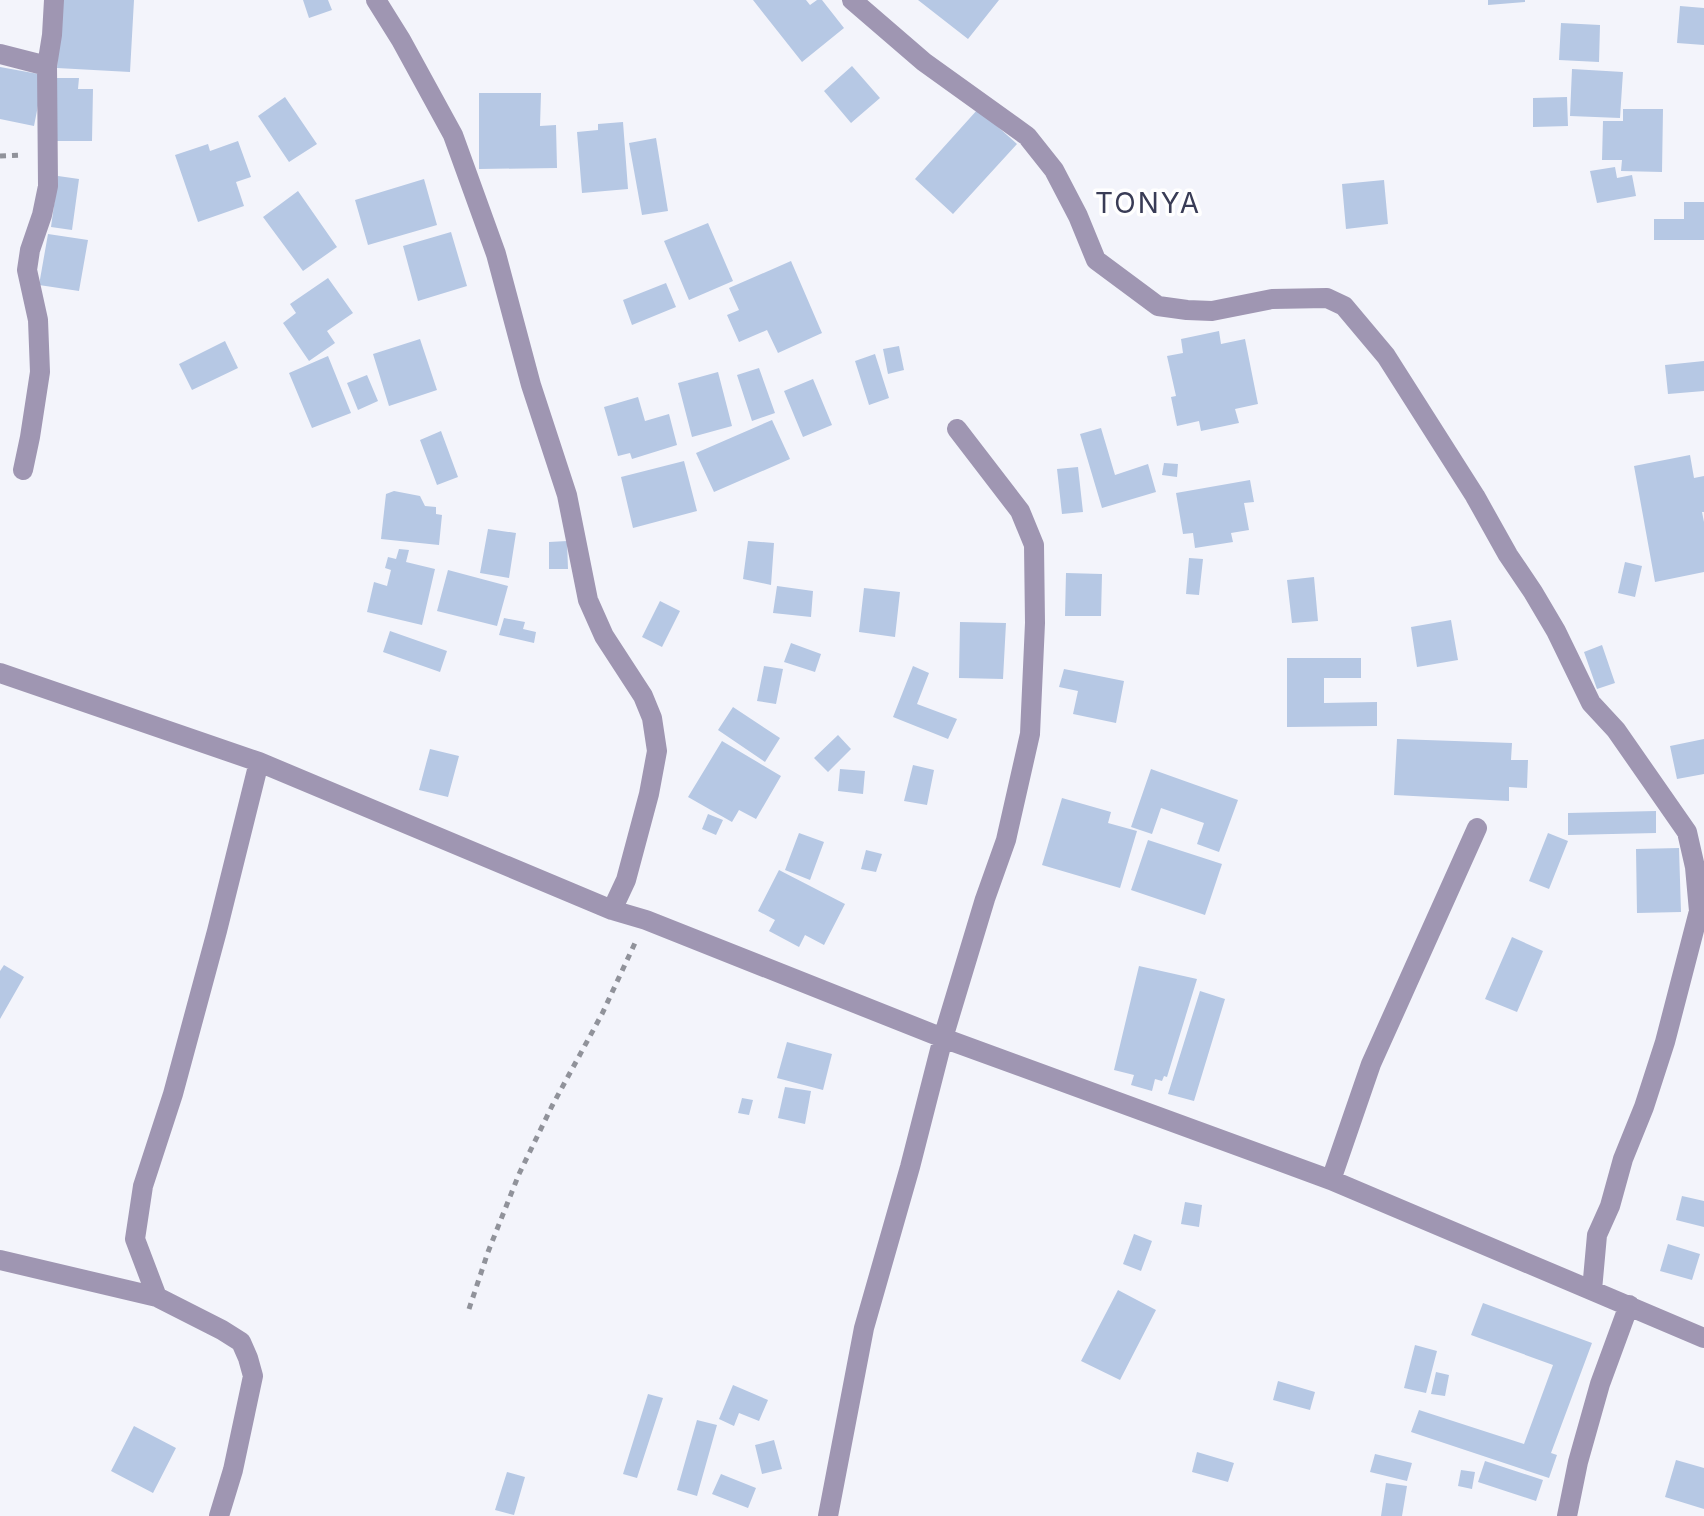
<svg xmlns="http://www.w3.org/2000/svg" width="1704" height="1516" font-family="Inter,sans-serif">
<rect width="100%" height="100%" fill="#f3f4fb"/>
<path fill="#b6c8e4" d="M61,0H134L130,72L57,68Z
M303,0H328L332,10L309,18Z
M753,0H806L810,5L817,0H822L844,28L802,62Z
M918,0H999L968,39Z
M1488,0H1525V2L1488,5Z
M1680,6L1704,8V45L1677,43Z
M1561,23L1600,25L1599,62L1559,60Z
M852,66L880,98L851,123L824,91Z
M0,67L44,75L34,126L0,119Z
M1572,69L1623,72L1620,118L1570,116Z
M54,78H79L78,89H93L92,141H53Z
M479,93H541L540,126L556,125L557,168L479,169Z
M285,97L317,144L289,162L258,116Z
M1567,97L1568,126L1533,127V98Z
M978,109L1017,144L953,214L915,179Z
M1623,109H1663L1662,172L1621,171L1622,160H1602L1603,121H1623Z
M623,122L628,189L582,193L577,132L598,130V124Z
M656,138L668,211L642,215L629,143Z
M238,141L251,177L236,182L244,206L198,222L175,155L208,144L210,151Z
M1615,167L1617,178L1632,175L1636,196L1597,203L1590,171Z
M58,176L79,179L72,230L51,227Z
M424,179L437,225L368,245L355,200Z
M1384,180L1388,224L1346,229L1342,184Z
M298,191L337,247L303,271L263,217Z
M1684,202H1704V240H1654V219H1684Z
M708,223L733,281L689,300L664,241Z
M451,232L467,286L418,301L403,246Z
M48,234L88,240L79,291L39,285Z
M791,261L822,333L778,353L767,330L739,342L727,315L739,310L729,288Z
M328,278L353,313L327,331L335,343L309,361L283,323L296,313L290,304Z
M666,283L676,307L632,325L623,300Z
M1219,331L1221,344L1245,339L1258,404L1235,409L1239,423L1201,431L1199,421L1177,426L1171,397L1176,396L1167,356L1183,353L1181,339Z
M420,339L437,390L389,406L373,354Z
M225,341L238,368L192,390L179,364Z
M899,346L904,370L888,374L883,349Z
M875,354L889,398L869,405L855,361Z
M328,356L351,413L312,428L289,373Z
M1704,361V391L1668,394L1665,365Z
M759,368L775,413L752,421L737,375Z
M718,372L732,426L692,437L678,383Z
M367,375L378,401L358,410L347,383Z
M813,379L832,425L803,437L784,391Z
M638,397L645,421L669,414L677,445L632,459L630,453L618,456L604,407Z
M772,420L790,459L714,492L696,453Z
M1101,428L1115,475L1148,464L1156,492L1102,508L1080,434Z
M441,431L458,477L437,485L420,440Z
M1690,455L1694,478L1704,476V512H1702L1704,522V572L1655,582L1634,466Z
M684,461L697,511L633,528L621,477Z
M1164,463L1178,464L1177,477L1162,475Z
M1078,467L1083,512L1062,514L1057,469Z
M1250,480L1254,502L1244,503L1249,530L1231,533L1233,542L1195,548L1193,533L1183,534L1176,493Z
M394,491L420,496L425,506L436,507V514L442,515L439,545L381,539L386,494Z
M488,529L516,533L509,578L480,573Z
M567,541L568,569H549V542Z
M748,541L774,543L771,585L743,579Z
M399,549L409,550L406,562L435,569L422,625L367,612L374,582L387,586L391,570L385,568L388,557L396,559Z
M1189,558L1203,559L1199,595L1186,594Z
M1625,562L1642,566L1635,597L1618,593Z
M448,570L508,586L497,626L437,611Z
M1066,573L1102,574L1101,616H1065Z
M1314,577L1318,621L1292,623L1287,580Z
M777,586L813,591L811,617L773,613Z
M864,588L900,592L895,637L859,632Z
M660,601L680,611L662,647L642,637Z
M504,618L525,622L523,629L536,632L534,643L499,635Z
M1451,620L1458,660L1417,667L1411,627Z
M960,622L1006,623L1003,679L959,678Z
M390,631L447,651L440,672L383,652Z
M791,643L821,654L815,672L784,662Z
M1602,645L1615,683L1597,689L1584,652Z
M1287,658H1361V678H1324V703L1377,702V726L1287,727Z
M764,666L783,669L776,704L757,701Z
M913,666L929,673L917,704L957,719L948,739L893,717Z
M1064,669L1124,681L1116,723L1073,714L1078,691L1059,687Z
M733,707L780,738L765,762L718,730Z
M838,735L851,749L828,772L814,758Z
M1397,739L1512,743L1511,760H1528L1527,788L1509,787V801L1394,795Z
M1704,739V774L1677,779L1670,746Z
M722,741L781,776L756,819L739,810L732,822L688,797Z
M430,749L459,756L448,797L419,790Z
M913,765L934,770L927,805L904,801Z
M840,769L865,771L863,794L838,791Z
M1151,769L1238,800L1219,852L1197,844L1204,823L1161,808L1152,834L1131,827Z
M1062,798L1111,812L1108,823L1137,831L1120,888L1042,865Z
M1656,811V833L1568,835V813Z
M708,814L723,820L716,835L702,829Z
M799,833L824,842L810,880L785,870Z
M1548,833L1568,841L1549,889L1529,881Z
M1148,840L1222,864L1205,915L1131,890Z
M1679,848L1681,912L1637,913L1636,849Z
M866,850L882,854L876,872L861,869Z
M779,870L845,904L824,945L805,935L799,947L769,931L775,920L758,911Z
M1512,937L1543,951L1517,1012L1485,999Z
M4,965L24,977L0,1019V971Z
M1139,966L1197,979L1167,1077L1164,1076L1162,1081L1155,1079L1152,1091L1131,1085L1134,1075L1114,1070Z
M1200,991L1225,999L1194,1101L1168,1094Z
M787,1042L832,1054L823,1090L777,1078Z
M785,1087L811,1091L805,1124L778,1118Z
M742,1098L753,1100L749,1115L738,1113Z
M1682,1196L1704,1201V1227L1676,1220Z
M1185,1202L1202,1205L1199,1227L1181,1224Z
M1134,1234L1152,1241L1141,1271L1123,1264Z
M1668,1244L1700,1254L1692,1280L1660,1271Z
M1118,1290L1156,1310L1120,1380L1081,1361Z
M1483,1303L1592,1343L1551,1453L1557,1455L1549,1478L1411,1432L1419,1410L1524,1444L1553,1365L1471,1335Z
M1415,1345L1437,1351L1426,1393L1404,1388Z
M1436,1372L1449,1375L1445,1396L1431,1394Z
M1278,1381L1315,1392L1310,1410L1273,1400Z
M733,1385L768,1400L759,1421L739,1413L734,1426L719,1419Z
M648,1394L663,1398L637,1478L623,1474Z
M697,1420L717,1425L697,1496L677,1490Z
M134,1426L176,1448L153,1493L111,1471Z
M774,1440L782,1469L762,1474L755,1445Z
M1197,1452L1234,1463L1228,1482L1192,1472Z
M1375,1454L1412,1463L1407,1481L1370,1472Z
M1676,1460L1704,1468V1509L1665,1497Z
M1485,1461L1543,1480L1536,1501L1478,1482Z
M1461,1470L1475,1472L1472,1489L1458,1486Z
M507,1472L525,1477L514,1515L495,1510Z
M721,1474L756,1488L748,1508L712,1494Z
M1386,1483L1407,1486L1402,1516H1381Z"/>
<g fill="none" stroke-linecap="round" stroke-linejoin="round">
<path stroke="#90929a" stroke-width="5" stroke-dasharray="6 6" stroke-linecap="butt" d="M0,156L23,155
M469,1309L488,1252L519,1174L552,1106L602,1014L635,943"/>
<path stroke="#9f96b2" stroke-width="20" d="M376,0L401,40L453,135L496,254L531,385L567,495L588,600L604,636L643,696L652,718L657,751L649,794L626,880L612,910
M852,0L924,62L1027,136L1054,170L1078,216L1096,260L1158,306L1187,310L1212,311L1272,299L1327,298L1344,306L1386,356L1475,496L1508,555L1533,592L1556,631L1591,703L1616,730L1687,832L1695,867L1699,911L1665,1042L1644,1107L1623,1159L1610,1206L1597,1235L1592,1290
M0,54L47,66
M23,470L30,437L40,372L38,320L27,270L30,250L42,215L48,186L47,66L52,35L54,0
M0,673L259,762L612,910L646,920L943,1038L1331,1180L1704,1338
M1331,1180L1371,1064L1477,828
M0,1260L157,1297L222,1330L241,1342L248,1358L253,1376L233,1470L219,1516
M157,1297L135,1239L143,1186L173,1094L217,931L259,762
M828,1516L864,1328L910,1167L943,1038L985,899L1006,840L1030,734L1035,623L1034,545L1020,511L957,429
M1567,1516L1578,1462L1600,1384L1629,1305"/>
</g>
<g text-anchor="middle" stroke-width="7" stroke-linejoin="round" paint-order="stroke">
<g font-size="28" letter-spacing="2" fill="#393c56" stroke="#fff">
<text x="1148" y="213">TONYA</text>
</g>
</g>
</svg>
